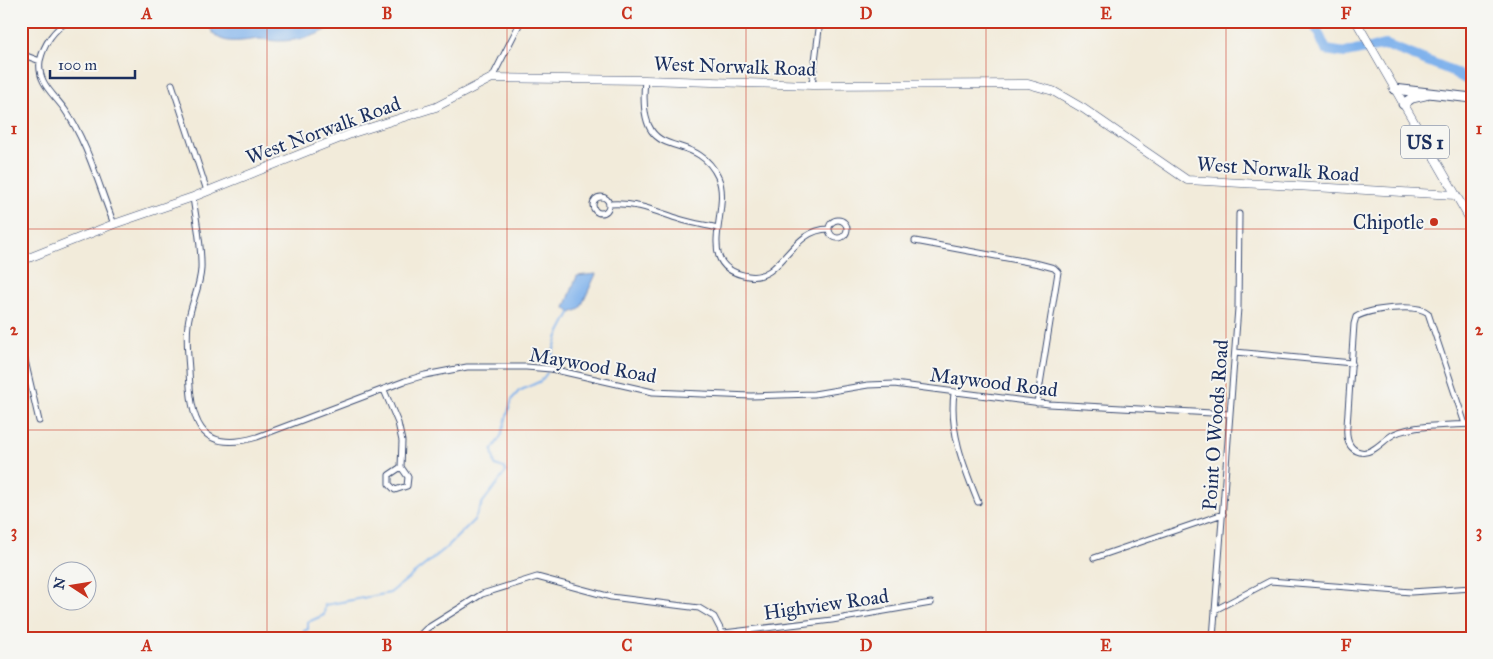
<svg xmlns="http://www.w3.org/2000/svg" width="1493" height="659" font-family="'IM FELL Great Primer',serif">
<rect width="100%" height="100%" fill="#f6f6f2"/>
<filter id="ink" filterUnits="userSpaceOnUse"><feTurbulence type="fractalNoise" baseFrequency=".02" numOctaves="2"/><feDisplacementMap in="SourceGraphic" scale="10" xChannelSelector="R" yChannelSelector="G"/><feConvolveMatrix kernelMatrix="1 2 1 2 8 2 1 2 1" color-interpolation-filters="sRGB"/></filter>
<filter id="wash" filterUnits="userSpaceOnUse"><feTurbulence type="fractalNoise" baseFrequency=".0096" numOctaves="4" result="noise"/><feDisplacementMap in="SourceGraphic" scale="20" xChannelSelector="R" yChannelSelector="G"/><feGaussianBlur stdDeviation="1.12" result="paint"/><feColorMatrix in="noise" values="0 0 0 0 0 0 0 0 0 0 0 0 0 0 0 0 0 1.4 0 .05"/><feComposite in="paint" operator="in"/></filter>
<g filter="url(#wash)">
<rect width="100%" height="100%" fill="#f2ebda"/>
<path fill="#80b2ec" stroke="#4e70a5" d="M208,21H338C323,36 298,41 278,41C271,41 265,39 259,39C238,41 214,48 208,21Z
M596,274L580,309L571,313L565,308L577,276Z"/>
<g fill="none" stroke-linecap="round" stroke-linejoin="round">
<path stroke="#80b2ec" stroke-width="2" d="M549,365L558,336L570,313
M1468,611L1472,610
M301,638L304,631L308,629V622L324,615L325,605L390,593L446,548L474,520L483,502L506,472L504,468L495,465L492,450L501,436L512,399L519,391L541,381L547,373"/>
<path stroke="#80b2ec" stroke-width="10" d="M1313,21L1326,50L1345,53L1386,45L1448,69L1472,83"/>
</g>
</g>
<g filter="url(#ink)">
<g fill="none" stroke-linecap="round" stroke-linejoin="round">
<defs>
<path id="minor" d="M21,54L40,61C44,44 54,29 69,21
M40,61C37,83 54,94 65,110C88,143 99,187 114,224
M492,78L521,21
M645,80C636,172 693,124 718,177C733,210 691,267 748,276C782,282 790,229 829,229
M172,84L207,191
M812,85L820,21
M593 205a8 8 0 1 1 16 0a8 8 0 1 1-16 0Z
M193,197C196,221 202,245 201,269C200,288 190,305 188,324C186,339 188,355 189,370C191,418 197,455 257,437L405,381L425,375L467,367H526L551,369L653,392L751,396L814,394L868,385L894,384L1049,404L1230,414
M610,204C636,202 655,211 679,219C691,223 705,225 718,228
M829 229a9 9 0 1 1 18 0a9 9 0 1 1-18 0Z
M915,241L1039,264L1054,268L1058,272L1037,403
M21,343L39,421
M1235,352L1352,363
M384,390L398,423L402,441L401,467L408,477L407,486L395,490L389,484V475L401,467
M954,393C949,431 964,467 978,502
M1465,424L1428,313C1417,303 1368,309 1356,317L1354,324L1347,426C1346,437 1348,449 1360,452C1373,455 1383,440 1394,434C1413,425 1450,425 1472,424
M1094,558L1223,514
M1215,610L1270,581L1411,592L1472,588
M724,633L832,620L931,603
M417,638L426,629L482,594L537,577L611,597L699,608L714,617L725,638
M1213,638L1238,308L1239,214"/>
<path id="secondary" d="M21,261L114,224L193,197L353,133L436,107L492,78L645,80L812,85L1028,84L1053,91L1084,109L1187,180L1455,195"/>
<path id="primary" d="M1356,21L1472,223"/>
<path id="motorway" d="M1394,89L1472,98
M1403,104L1412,98L1425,95"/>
</defs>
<use href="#minor" stroke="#3b4b71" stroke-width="7"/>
<use href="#secondary" stroke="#3b4b71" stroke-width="9"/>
<use href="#primary" stroke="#3b4b71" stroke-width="9"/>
<use href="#motorway" stroke="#3b4b71" stroke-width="11"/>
<use href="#minor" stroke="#fff" stroke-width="5"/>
<use href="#secondary" stroke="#fff" stroke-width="8"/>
<use href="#primary" stroke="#fff" stroke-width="8"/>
<use href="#motorway" stroke="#fff" stroke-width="9"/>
</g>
</g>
<path fill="none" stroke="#c8321e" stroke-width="1" stroke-opacity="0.55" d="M267,21V638M507,21V638M746,21V638M986,21V638M1226,21V638M21,229H1472M21,430H1472"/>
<circle fill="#c8321e" stroke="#f6f6f2" stroke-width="2" cx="1434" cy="222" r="5"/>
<g text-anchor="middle" stroke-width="4" stroke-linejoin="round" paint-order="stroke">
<rect fill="#f6f6f2" stroke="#5d6b8a" stroke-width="1" x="1401" y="125.5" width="48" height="33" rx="4"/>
<g font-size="19" font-weight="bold" fill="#1b2f5e">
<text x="1425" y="149">US 1</text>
</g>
<g font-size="20" fill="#1b2f5e" stroke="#f6f6f2">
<text transform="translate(735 66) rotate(2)" y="7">West Norwalk Road</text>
<text transform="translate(323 130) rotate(-20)" y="7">West Norwalk Road</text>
<text transform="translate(1278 169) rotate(4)" y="7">West Norwalk Road</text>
<text transform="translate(593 365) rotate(10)" y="7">Maywood Road</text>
<text transform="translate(994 382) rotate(7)" y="7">Maywood Road</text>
<text transform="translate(1215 425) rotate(-86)" y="7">Point O Woods Road</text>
<text transform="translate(826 604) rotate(-8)" y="7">Highview Road</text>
</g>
<g font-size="20" fill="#1b2f5e" stroke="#f6f6f2" text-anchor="end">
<text x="1424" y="229">Chipotle</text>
</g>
</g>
<rect width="1493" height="659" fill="none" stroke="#f6f6f2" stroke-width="55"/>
<g transform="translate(72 586) rotate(282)"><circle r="24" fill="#f6f6f2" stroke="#9ea6b7"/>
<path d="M0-4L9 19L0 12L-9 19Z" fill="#c8321e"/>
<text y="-8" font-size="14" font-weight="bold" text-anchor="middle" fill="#1b2f5e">N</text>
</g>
<path d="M50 70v8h85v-8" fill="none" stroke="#1b2f5e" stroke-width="2.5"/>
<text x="58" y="70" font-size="15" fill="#1b2f5e" stroke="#f6f6f2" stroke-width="4" paint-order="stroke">100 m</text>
<rect x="28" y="28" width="1438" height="604" fill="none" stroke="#c8321e" stroke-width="2"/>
<g font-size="16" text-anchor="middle" font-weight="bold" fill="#c8321e">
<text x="147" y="19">A</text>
<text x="387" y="19">B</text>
<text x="627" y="19">C</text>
<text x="866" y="19">D</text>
<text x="1106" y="19">E</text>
<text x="1346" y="19">F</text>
<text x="14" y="134">1</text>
<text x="1479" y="134">1</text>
<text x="14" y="335">2</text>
<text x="1479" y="335">2</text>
<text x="14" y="537">3</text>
<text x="1479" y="537">3</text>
<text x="147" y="651">A</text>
<text x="387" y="651">B</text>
<text x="627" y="651">C</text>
<text x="866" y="651">D</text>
<text x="1106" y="651">E</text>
<text x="1346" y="651">F</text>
</g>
</svg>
